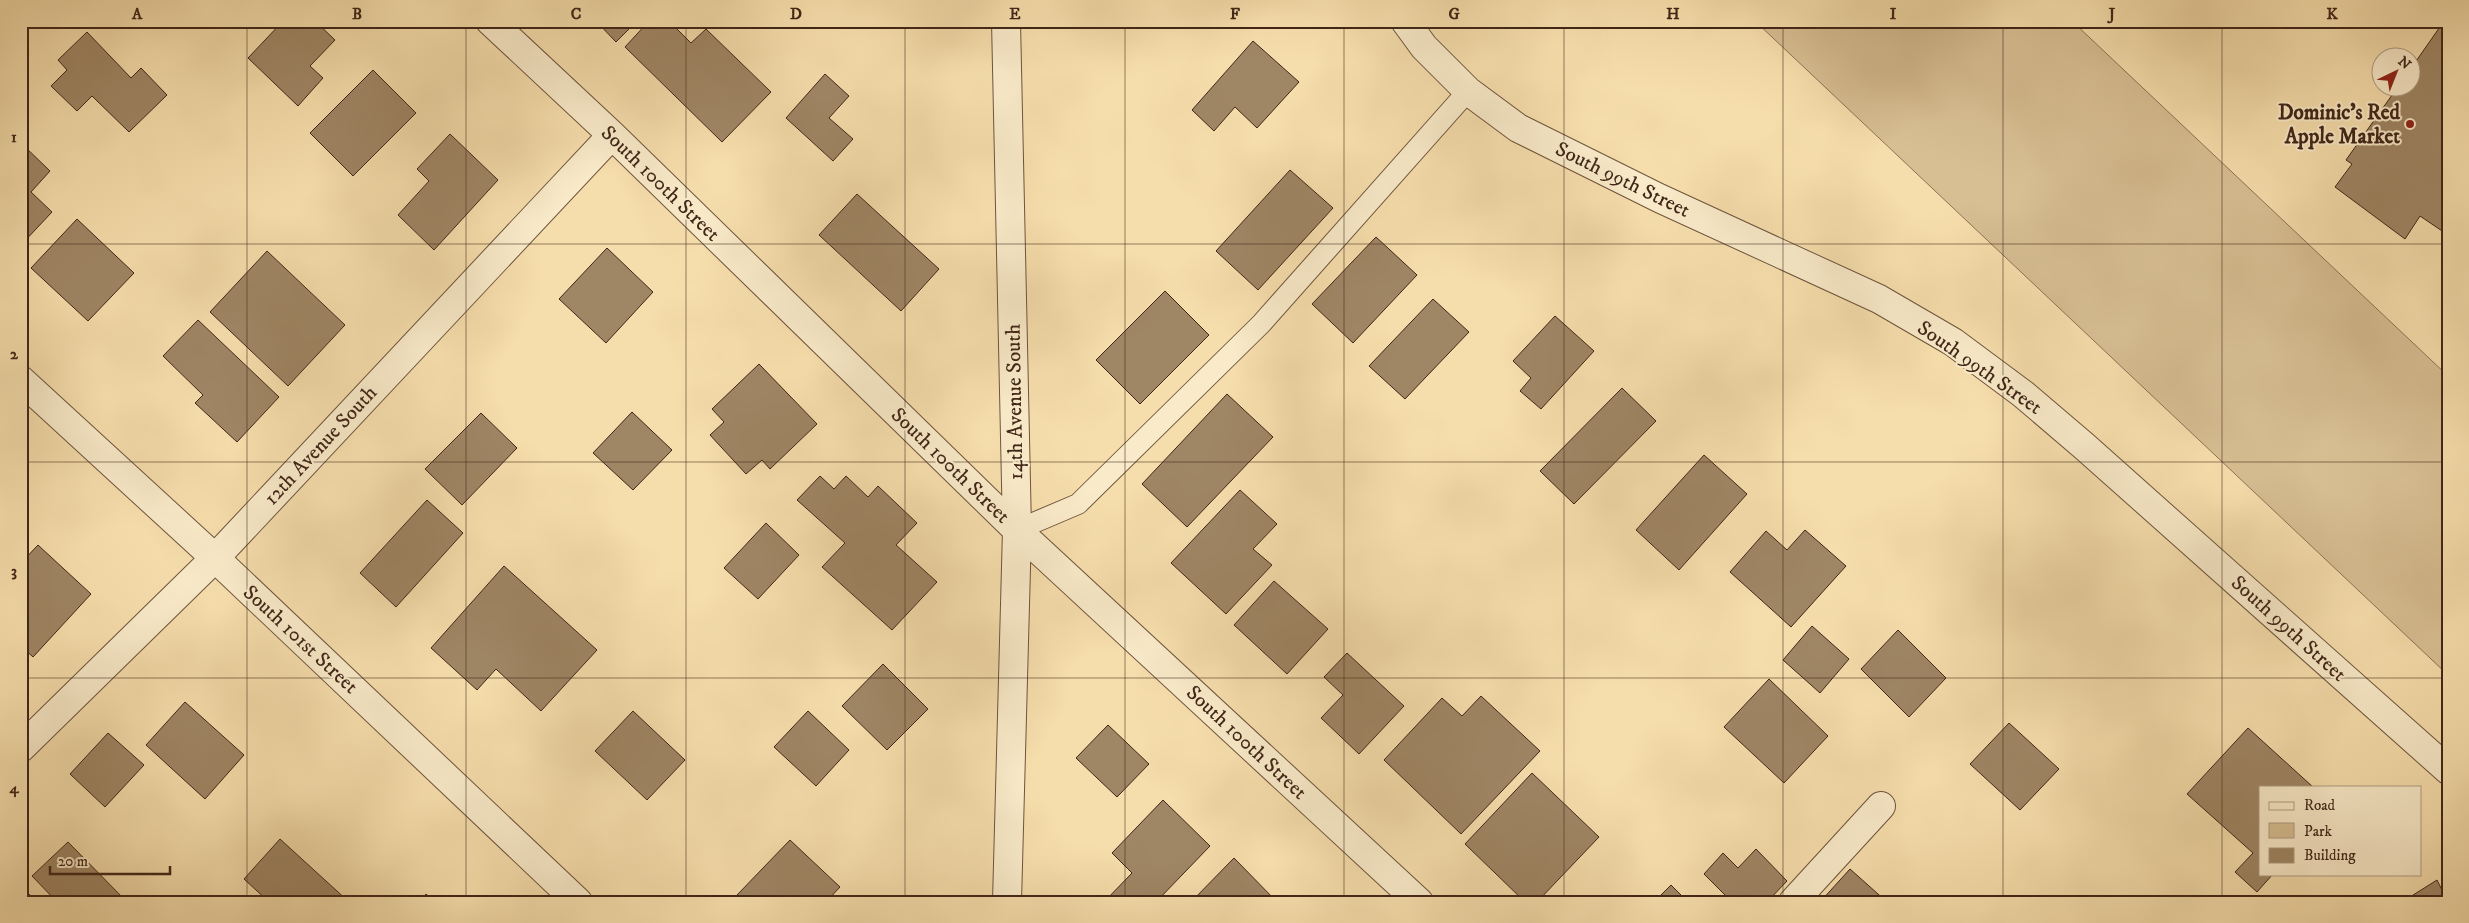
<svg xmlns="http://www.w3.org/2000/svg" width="2469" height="923" font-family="'IM FELL DW Pica',serif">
<rect width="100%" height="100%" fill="#f6deac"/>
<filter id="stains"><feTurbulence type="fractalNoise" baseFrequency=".004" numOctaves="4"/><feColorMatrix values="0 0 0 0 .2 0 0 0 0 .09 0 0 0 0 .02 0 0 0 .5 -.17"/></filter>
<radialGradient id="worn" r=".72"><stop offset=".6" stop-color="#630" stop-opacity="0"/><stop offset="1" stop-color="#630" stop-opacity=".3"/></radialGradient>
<path fill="#d7bf93" stroke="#8c7256" d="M1755,21H2072L2448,376V675Z"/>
<path fill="#9f8665" stroke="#402618" d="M283,21H315L335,40L310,66L323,78L298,106L248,58Z
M596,21H637L616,42Z
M649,21H669L691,43L706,29L771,92L722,142L625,47Z
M2444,21H2448V235L2420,216L2405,239L2335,187L2352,164L2346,160L2397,88H2412V67Z
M87,32L131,78L141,68L167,95L129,132L92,96L77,111L51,86L67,70L58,60Z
M1253,41L1299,82L1257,128L1235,107L1214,131L1192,110Z
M373,70L416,113L353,176L310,133Z
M825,74L849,96L829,118L853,139L833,161L786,118Z
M450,134L498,180L434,250L398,215L429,181L417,169Z
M21,143L50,171L31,192L52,212L21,245Z
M1290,170L1333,208L1258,290L1216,251Z
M857,194L939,269L901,311L819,235Z
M77,219L134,273L88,321L31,268Z
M1376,237L1417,275L1353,343L1312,304Z
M607,248L653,292L606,343L559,299Z
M267,251L345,325L288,386L210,312Z
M1165,291L1209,335L1140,404L1096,360Z
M1433,299L1469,332L1405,399L1369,366Z
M1555,316L1594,351L1541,409L1520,391L1531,378L1513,361Z
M198,320L279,397L237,442L195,403L203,395L163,356Z
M759,364L817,424L770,469L762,460L746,474L710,435L724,422L712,409Z
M1622,388L1656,421L1574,504L1540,471Z
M1227,394L1273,437L1187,527L1142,484Z
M632,412L672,450L633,490L593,453Z
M481,413L517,448L462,505L425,469Z
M1704,455L1747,494L1679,570L1636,530Z
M820,476L834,489L846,476L868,497L878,486L917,523L896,545L937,582L892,630L822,567L845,543L797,500Z
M1240,490L1277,524L1253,549L1272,565L1226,614L1171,563Z
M427,500L463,533L396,607L360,573Z
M766,523L799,555L758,599L724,568Z
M1805,530L1846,566L1791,627L1730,572L1766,531L1787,550Z
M38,545L91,594L33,657L21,646V563Z
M504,566L597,650L541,711L496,669L477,690L431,648Z
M1274,581L1328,629L1287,674L1234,625Z
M1812,626L1849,659L1820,693L1783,660Z
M1898,630L1946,678L1909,717L1861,669Z
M1347,653L1404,706L1359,754L1321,718L1343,695L1324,677Z
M883,664L928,709L887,750L842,706Z
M1769,679L1828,736L1784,783L1724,727Z
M1481,696L1540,751L1461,834L1384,760L1442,698L1462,716Z
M185,702L244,755L205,799L146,745Z
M633,711L685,760L647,800L595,751Z
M808,711L849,750L816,786L774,747Z
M2009,723L2059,769L2020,810L1970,764Z
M1108,725L1149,764L1117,797L1076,758Z
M2248,728L2313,787H2260V874H2273L2257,892L2235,872L2253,853L2187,794Z
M108,733L144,765L105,807L70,774Z
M1532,773L1599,837L1537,902H1525L1465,844Z
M1163,800L1210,846L1156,902H1104L1132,873L1112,853Z
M280,839L349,902H269L244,879Z
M790,840L840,887L826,902H744L737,895Z
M68,842L127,902H57L32,876Z
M1756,849L1787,881L1767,902H1732L1704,874L1723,853L1738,868Z
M1234,858L1277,902H1191Z
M1850,869L1887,902H1820Z
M2437,880L2448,902H2402Z
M1671,885L1688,902H1654Z
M21,886L37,902H21Z
M426,894L435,902H420Z
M1589,897L1594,902H1584Z"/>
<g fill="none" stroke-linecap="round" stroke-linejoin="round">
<defs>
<path id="lane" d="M1017,530L1078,504L1261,324L1468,91"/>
<path id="street" d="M490,21L612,135L1017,530L1419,902
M1006,21L1017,530L1007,902
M1405,21L1424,47L1468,91L1518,128L1659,198L1879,299L1953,342L2023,394L2084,446L2448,770
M21,380L215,558L578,902
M21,748L215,558L612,135
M1793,902L1881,806"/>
</defs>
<use href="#lane" stroke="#6e543d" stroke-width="22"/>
<use href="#street" stroke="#6e543d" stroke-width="30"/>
<use href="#lane" stroke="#f9eac9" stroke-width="20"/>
<use href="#street" stroke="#f9eac9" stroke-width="28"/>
</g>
<path fill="none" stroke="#402618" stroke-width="1" stroke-opacity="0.55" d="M247,21V902M466,21V902M686,21V902M905,21V902M1125,21V902M1344,21V902M1564,21V902M1783,21V902M2003,21V902M2222,21V902M21,244H2448M21,462H2448M21,678H2448"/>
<circle fill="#8f2418" stroke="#f9eac9" stroke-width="2" cx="2410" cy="124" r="5"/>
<g text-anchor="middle" stroke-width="4" stroke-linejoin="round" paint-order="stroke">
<g font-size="21" font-weight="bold" fill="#402618" stroke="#f9eac9" text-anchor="end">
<text x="2400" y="119">Dominic's Red<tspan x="2400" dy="24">Apple Market</tspan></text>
</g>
<g font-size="21" fill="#402618" stroke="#f9eac9">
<text transform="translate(1623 179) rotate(26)" y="7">South 99th Street</text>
<text transform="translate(661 183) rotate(44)" y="7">South 100th Street</text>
<text transform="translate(1980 367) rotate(35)" y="7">South 99th Street</text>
<text transform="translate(1014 402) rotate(-91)" y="7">14th Avenue South</text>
<text transform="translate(320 445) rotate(-47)" y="7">12th Avenue South</text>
<text transform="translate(951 465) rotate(44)" y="7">South 100th Street</text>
<text transform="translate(2289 628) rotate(42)" y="7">South 99th Street</text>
<text transform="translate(301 639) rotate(43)" y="7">South 101st Street</text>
<text transform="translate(1247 742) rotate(43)" y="7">South 100th Street</text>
</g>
</g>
<rect width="2469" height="923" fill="none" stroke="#f6deac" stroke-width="55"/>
<rect x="2259" y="786" width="162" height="90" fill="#f9eac9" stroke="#af9c82"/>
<rect x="2269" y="802" width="25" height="8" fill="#f9eac9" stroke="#af9c82"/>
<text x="2304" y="810" font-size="15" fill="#402618">Road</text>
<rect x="2269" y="823" width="25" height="15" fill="#d7bf93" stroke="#af9c82"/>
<text x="2304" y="836" font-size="15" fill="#402618">Park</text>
<rect x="2269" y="848" width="25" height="15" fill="#9f8665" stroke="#af9c82"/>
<text x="2304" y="860" font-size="15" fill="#402618">Building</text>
<g transform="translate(2396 72) rotate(43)"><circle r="24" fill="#f9eac9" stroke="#af9c82"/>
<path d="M0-4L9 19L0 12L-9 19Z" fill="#8f2418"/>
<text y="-8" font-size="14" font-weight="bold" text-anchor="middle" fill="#402618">N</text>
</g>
<path d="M50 866v8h120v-8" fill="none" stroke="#402618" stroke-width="2.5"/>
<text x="58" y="866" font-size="15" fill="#402618" stroke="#f9eac9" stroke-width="4" paint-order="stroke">20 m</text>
<rect x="28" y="28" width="2414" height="868" fill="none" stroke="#402618" stroke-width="2"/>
<g font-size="16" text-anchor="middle" font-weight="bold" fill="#402618">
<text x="137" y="19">A</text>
<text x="357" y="19">B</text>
<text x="576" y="19">C</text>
<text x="796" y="19">D</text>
<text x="1015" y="19">E</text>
<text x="1235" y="19">F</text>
<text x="1454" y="19">G</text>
<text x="1673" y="19">H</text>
<text x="1893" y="19">I</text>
<text x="2112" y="19">J</text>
<text x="2332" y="19">K</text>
<text x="14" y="142">1</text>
<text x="14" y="359">2</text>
<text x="14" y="576">3</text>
<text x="14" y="793">4</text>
</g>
<rect width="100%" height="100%" filter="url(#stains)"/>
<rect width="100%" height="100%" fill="url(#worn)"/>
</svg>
